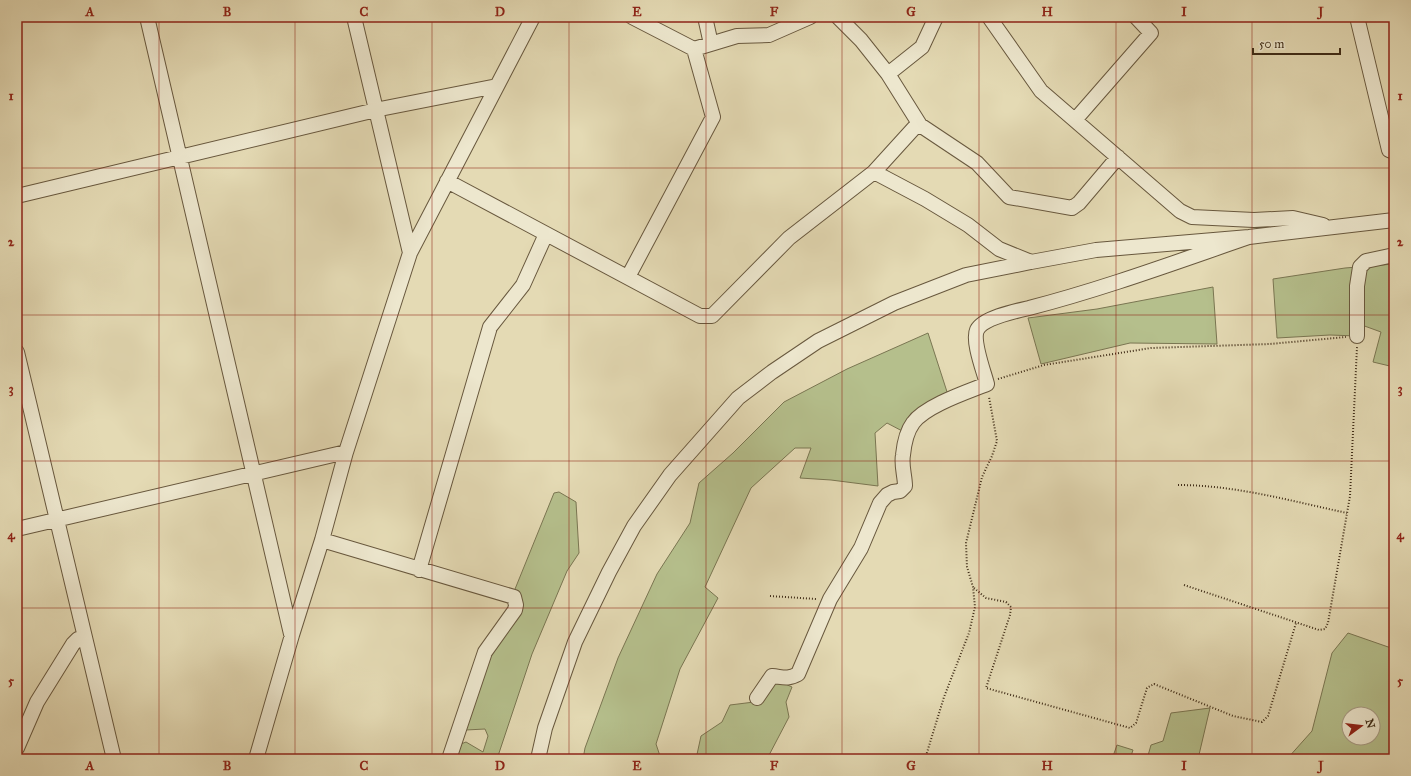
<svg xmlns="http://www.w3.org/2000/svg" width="1411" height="776" font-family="'IM FELL Great Primer',serif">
<rect width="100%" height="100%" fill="#e4dab4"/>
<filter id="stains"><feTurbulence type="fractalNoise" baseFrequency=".005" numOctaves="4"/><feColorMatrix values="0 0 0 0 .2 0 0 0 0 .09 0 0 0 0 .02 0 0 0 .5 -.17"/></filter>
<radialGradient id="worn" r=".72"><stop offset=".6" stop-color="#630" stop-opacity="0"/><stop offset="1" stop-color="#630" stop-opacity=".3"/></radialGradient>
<path fill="#b5bf8c" stroke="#7a7652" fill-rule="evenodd" d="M1394,264V367L1373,362L1381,332L1359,324L1357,336L1330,335L1277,338L1273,279L1345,268Z
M1213,287L1217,344L1130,343L1041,364L1028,318L1097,309Z
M928,333L949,398L906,433L887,423L875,433L878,486L831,480L800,478L811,448H795L751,488L705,587L718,598L680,669L656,744L661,759H583L585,748L618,658L657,574L690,523L699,483L733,453L784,402L847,369Z
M559,492L576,502L579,553L567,571L532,654L497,759H448L453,747L466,742L483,752L488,736L485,729L466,730L463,725L487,653L509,621L513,594L554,493Z
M1348,633L1394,649V759H1287L1312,731L1332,653ZM1349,714H1373V738H1349Z
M774,679L792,687L786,702L789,717L767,759H696L701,736L722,722L730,705L754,702Z
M1210,708L1198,759H1147L1151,745L1163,741L1171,713Z
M1117,745L1133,750L1130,759H1112Z"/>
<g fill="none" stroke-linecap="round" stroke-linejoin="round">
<defs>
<path id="minor" d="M147,17L291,634
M354,17L410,253
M705,17L711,44
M838,17L861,40L888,74L920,125L977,163L1009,197L1072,208L1079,203L1118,157
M989,17L1041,91L1180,211L1192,217L1254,220L1293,218L1323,225
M1357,17L1389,150L1394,152
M694,49L737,36L769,35L810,17
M888,74L922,47L936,17
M1075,120L1151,33L1136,17
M874,172L925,199L968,225L999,249L1031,262L1096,250L1249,237L1394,220
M447,181L700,316H712L789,238L874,172L914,128L920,125
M17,196L380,109L497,86
M628,277L713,117L694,49L632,17
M1357,336V286L1360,267L1366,261L1394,255
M17,352L114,759
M17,529L346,452
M322,540L514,597L516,605L515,610L485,652L449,759
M419,570L490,327L523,285L546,234
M757,698L772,676C783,677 787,680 798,674L830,599L861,548L880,503L887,495L893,492L900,491L905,486C905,476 901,465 903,455C904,445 907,431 913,423C925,406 967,392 987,384C984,372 972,341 977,330C983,318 1016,311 1029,308C1103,289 1176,262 1249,237
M17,748L37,702L73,644L78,639L85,638
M256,759L292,635L322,540L346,452L410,253L533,17
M538,759L545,728L575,642L609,572L634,526L670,475L738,398L772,372L818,341L894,303L966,275L1031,262"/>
</defs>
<use href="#minor" stroke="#68583e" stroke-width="16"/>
<path stroke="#3f2c17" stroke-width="2" stroke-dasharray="1 2" stroke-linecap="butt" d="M998,379L1044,365L1151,348L1270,344L1346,337
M1178,485C1235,485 1291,501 1347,513
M1184,585L1319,630L1325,629L1328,623L1350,496L1357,347
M974,588L986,598L1006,602L1011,607L1010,615L986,688L1130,728L1136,723L1147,688L1154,684L1233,716L1262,722L1268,716L1296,623
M770,596L816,599
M925,759L944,697L969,633L975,607L973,587L967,567L966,543L982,477L992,456L997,441L989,397"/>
<use href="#minor" stroke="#ede7ce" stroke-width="14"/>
</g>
<path fill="none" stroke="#8f2418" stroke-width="1" stroke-opacity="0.55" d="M159,17V759M295,17V759M432,17V759M569,17V759M706,17V759M842,17V759M979,17V759M1116,17V759M1252,17V759M17,168H1394M17,315H1394M17,461H1394M17,608H1394"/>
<rect width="1411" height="776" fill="none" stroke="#e4dab4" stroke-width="44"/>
<g transform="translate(1361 726) rotate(75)"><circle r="19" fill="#ede7ce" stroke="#a79c85"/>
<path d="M0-3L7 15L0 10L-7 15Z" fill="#8f2418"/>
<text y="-6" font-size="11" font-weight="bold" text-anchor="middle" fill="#3f2c17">N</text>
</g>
<path d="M1253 48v6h87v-6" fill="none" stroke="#3f2c17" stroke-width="2"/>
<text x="1259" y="48" font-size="12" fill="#3f2c17" stroke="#ede7ce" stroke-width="3" paint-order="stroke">50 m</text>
<rect x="22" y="22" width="1367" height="732" fill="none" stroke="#8f2418" stroke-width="1.5"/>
<g font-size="13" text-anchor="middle" font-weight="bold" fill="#8f2418">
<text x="90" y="16">A</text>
<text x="227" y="16">B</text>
<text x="364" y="16">C</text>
<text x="500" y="16">D</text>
<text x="637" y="16">E</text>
<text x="774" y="16">F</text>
<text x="911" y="16">G</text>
<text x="1047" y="16">H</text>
<text x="1184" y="16">I</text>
<text x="1321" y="16">J</text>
<text x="11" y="100">1</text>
<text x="1400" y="100">1</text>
<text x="11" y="246">2</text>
<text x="1400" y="246">2</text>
<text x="11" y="393">3</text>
<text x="1400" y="393">3</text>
<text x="11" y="539">4</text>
<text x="1400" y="539">4</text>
<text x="11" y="685">5</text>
<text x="1400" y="685">5</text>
<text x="90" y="770">A</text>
<text x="227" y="770">B</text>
<text x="364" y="770">C</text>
<text x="500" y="770">D</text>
<text x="637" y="770">E</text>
<text x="774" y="770">F</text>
<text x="911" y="770">G</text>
<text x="1047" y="770">H</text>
<text x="1184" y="770">I</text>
<text x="1321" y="770">J</text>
</g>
<rect width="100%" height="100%" filter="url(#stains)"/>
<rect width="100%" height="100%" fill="url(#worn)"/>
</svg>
